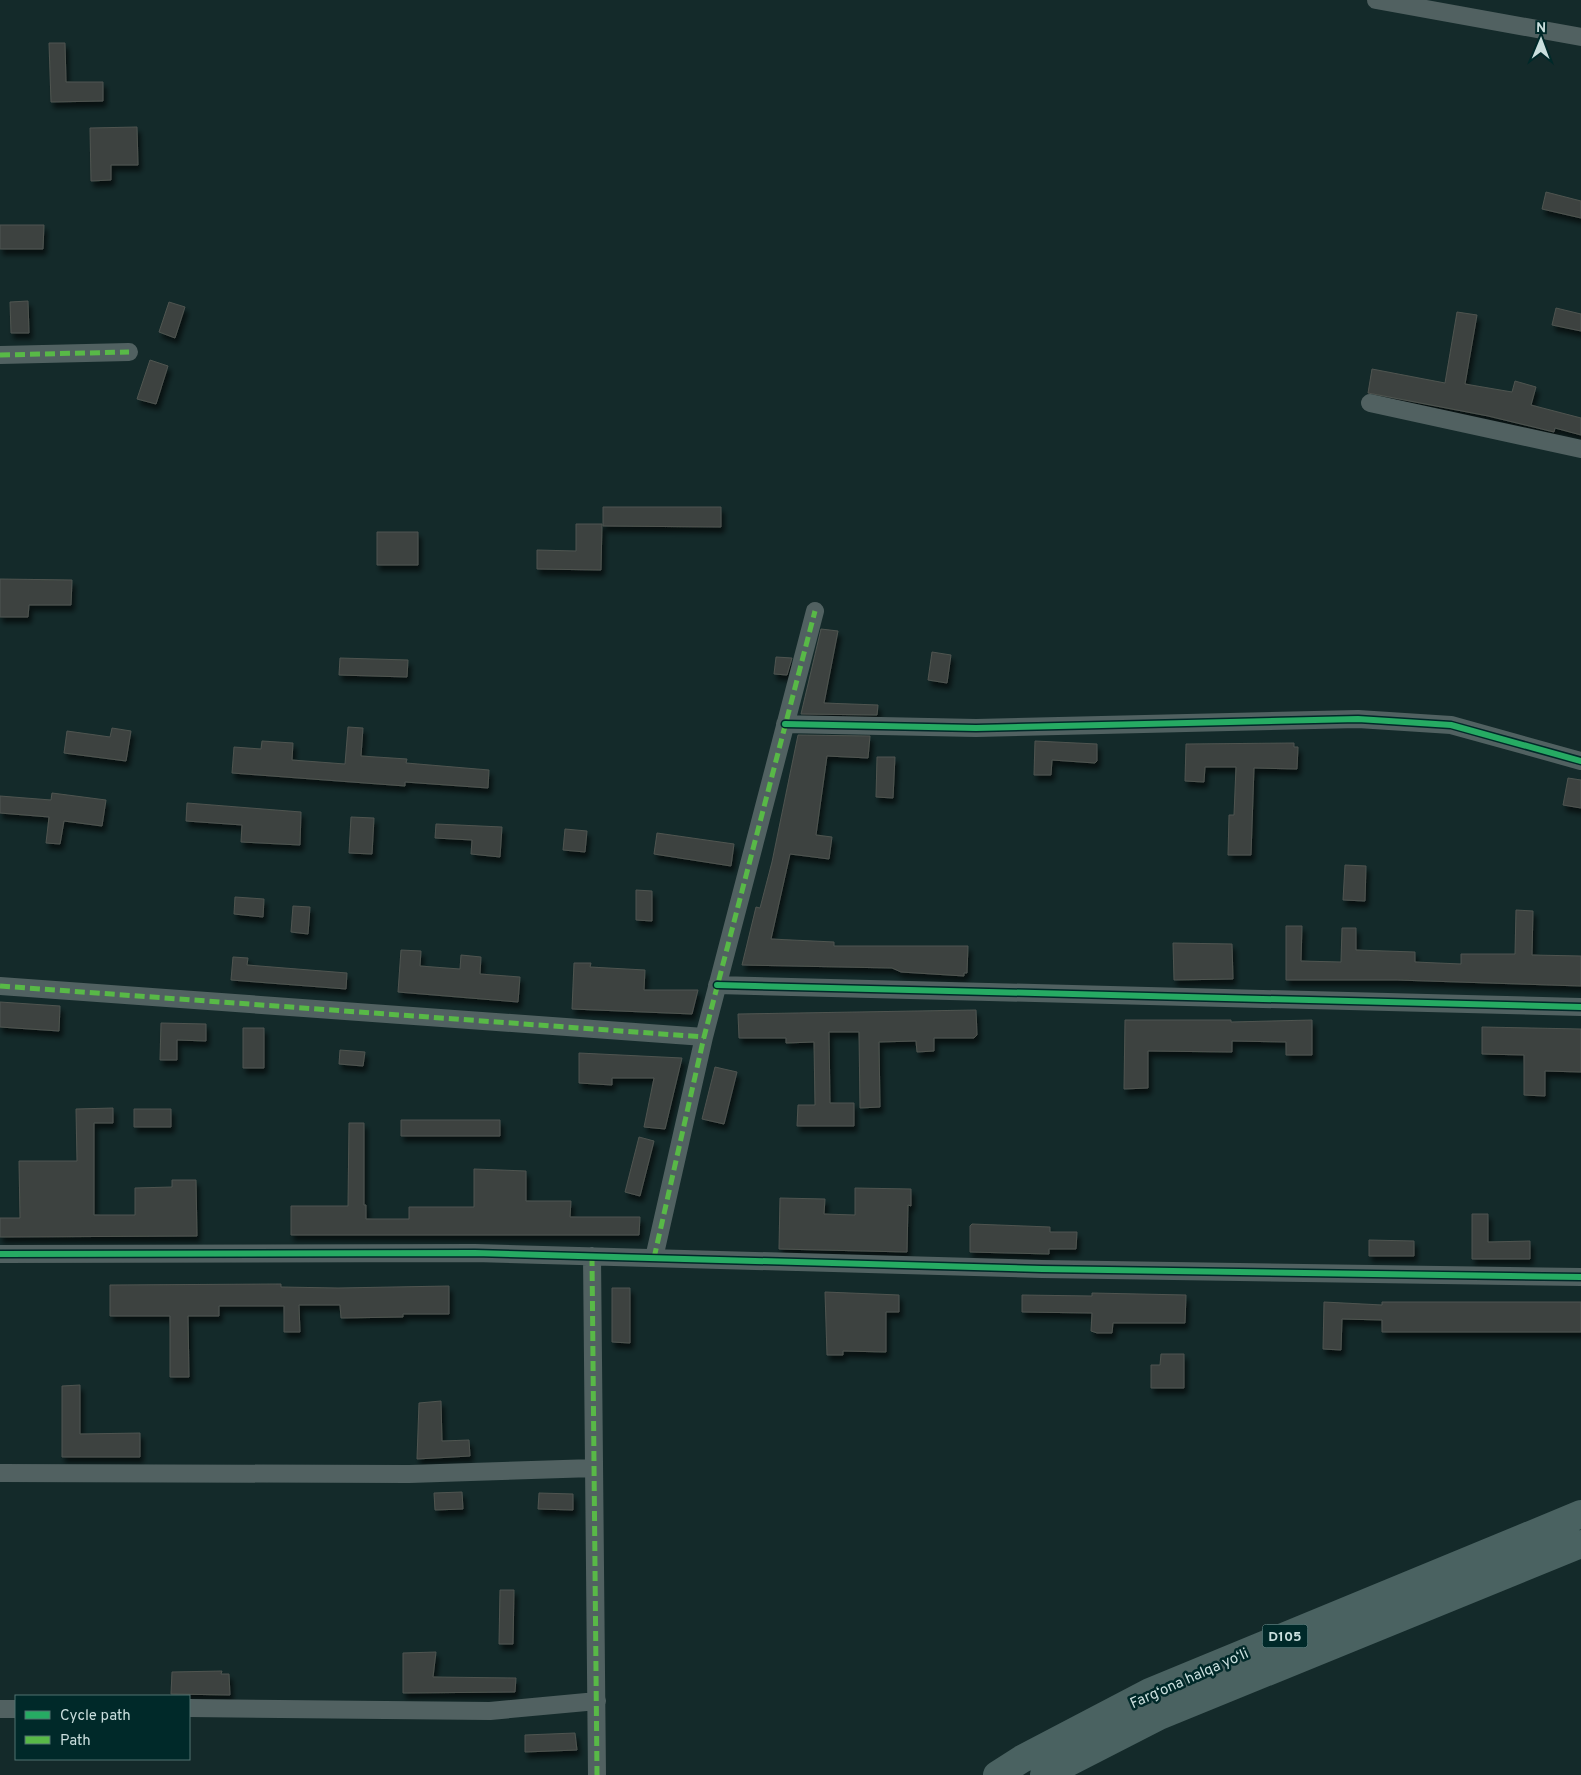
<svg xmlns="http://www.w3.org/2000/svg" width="1581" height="1775" font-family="Overpass,sans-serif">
<defs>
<filter id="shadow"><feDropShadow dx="3" dy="5.5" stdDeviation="2.5" flood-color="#0009"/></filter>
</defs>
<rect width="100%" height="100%" fill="#142a2a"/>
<path fill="#3d4340" stroke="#4f5450" filter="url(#shadow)" d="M49,43H65L66,82H103V101L51,102Z
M137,127L138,165H111V180L91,181L90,128Z
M1546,192L1581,201V218L1542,209Z
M0,225H44L43,249H0Z
M28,301L29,333H11L10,302Z
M169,302L185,307L175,338L159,332Z
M1556,308L1581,314V331L1552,325Z
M1457,312L1477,315L1465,384L1512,392L1515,381L1536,387L1531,405L1581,418V435L1555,428L1554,432L1488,416L1368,393L1372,369L1445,383Z
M150,360L168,366L156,404L137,399Z
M603,507H721V527L603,526Z
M576,524H602L601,570L537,569V550L576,551Z
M377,532H418V565H377Z
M0,579L72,580L71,605H29L28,617H0Z
M821,629L838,631L824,703L878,705L877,715L801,714Z
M932,652L951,655L947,683L928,680Z
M776,657L792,658L787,675L774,674Z
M340,658L408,660L407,677L339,675Z
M348,727L363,728L361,756L407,759L406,763L489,770L488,788L405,782V786L232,773L234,747L261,749L262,741L293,743L292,760L345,764Z
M112,728L131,731L126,761L64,753L67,731L110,737Z
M798,735L870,736L868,758L827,756L816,835L832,837L829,859L790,854L771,939L834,942V946H968L967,973H964V976L901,972L892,968L742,965L756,907L760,908L772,862Z
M1035,741L1097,744V761L1095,763L1052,760L1051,775H1034Z
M1294,743V747H1298L1297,769L1254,768L1251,855H1228L1229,815H1234L1236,767H1205L1204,782L1185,781L1186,744Z
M877,757H895L893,798L876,797Z
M1568,778L1581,780V808L1563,805Z
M52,793L106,800L102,826L64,821L60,844L46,843L49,817L0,813V796L51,800Z
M187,803L301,812L300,845L241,842L242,825L186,821Z
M351,817L374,818L372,854L349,853Z
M436,824L502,827L500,857L471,854L472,840L435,838Z
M565,829L587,831L585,852L563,850Z
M657,833L734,844L731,866L654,854Z
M1345,865L1366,866L1365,901L1343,900Z
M636,890L652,891V921L636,920Z
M235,897L264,899L263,917L234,914Z
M293,906L310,907L308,934L291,932Z
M1516,910L1533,911L1532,955L1581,956V986L1397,980H1286V926H1302L1301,961L1341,962L1342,928H1356V950L1415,952V962L1461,964V954H1515Z
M1173,943L1232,944L1233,979L1174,980Z
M401,950L421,951L420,966L460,969L461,955L481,957L480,974L520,977L518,1002L398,992Z
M233,957L248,958L247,965L347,973L346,989L231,980Z
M574,963H591L590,967L645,970L644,990H698L692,1014L572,1009Z
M0,1002L60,1006L59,1031L0,1027Z
M976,1010L977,1035L974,1038H934V1051L917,1052L916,1041L879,1042L880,1107L860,1108L859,1032H829L830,1103H854V1126H797L798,1105H815L814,1042L786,1043V1038H739L738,1014Z
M1125,1020H1231V1022L1312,1020V1055H1286V1042L1232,1041V1052L1148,1051V1088L1124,1089Z
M161,1023L206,1024V1041L177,1040V1060H160Z
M1482,1027L1581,1029V1072L1545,1071V1096L1524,1095V1055L1482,1054Z
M243,1028H264V1068H243Z
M340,1050L365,1052L363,1066L339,1064Z
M579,1053L682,1058L665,1129L644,1127L654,1078H612V1085L579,1083Z
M715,1067L737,1072L724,1124L702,1119Z
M113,1108V1123H94V1215H135V1188L172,1187V1180H196L197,1236L0,1237V1218H20L19,1161H77L76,1109Z
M134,1109H171V1127H134Z
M401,1120H500V1136H401Z
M349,1123H364V1205H366V1219H409V1207H474V1169L526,1171V1201H571L570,1217H640L639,1235H291V1206H348Z
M639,1137L654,1141L640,1196L625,1192Z
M855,1188L911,1189V1206L908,1205L907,1252L779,1249L780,1198L825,1199L824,1214L855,1215Z
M1472,1214H1488V1242L1530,1241V1259H1472Z
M972,1224L1050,1227V1232H1077L1076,1249H1049V1254L970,1252V1226Z
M1369,1240L1414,1241V1256H1369Z
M281,1284V1287L338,1288L449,1286V1314H403V1317L341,1318L340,1305H299L300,1332H284V1306H219V1316H188L189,1377H170V1316H110V1285Z
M612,1288H630V1343L612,1342Z
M825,1292L899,1295V1312H886V1352L843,1351V1355H827Z
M1092,1293L1186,1295L1185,1323H1113L1112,1333H1097L1091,1331L1092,1313L1022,1312V1295L1092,1296Z
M1324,1302L1382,1305V1302H1581V1332H1382V1320L1342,1319L1341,1350L1323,1349Z
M1161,1354H1184V1388H1151V1365H1160Z
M80,1385V1434L140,1433V1457H62V1386Z
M441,1401L442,1441L469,1440L470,1456L417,1459L419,1403Z
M462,1492L463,1509L435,1510L434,1493Z
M539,1493L573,1494V1510L538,1509Z
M500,1590H514L513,1644H499Z
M436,1652L433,1677L516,1678L515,1692L403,1693V1653Z
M222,1671L221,1674H229L230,1695L171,1694L172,1672Z
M575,1733L577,1750L525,1752V1735Z"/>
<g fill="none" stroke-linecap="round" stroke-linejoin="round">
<path stroke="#516161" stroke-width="18" d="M1376,0L1581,37
M0,355L129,352
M1370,403L1581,449
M785,724L976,728L1358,719L1451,725L1581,761
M717,985L1581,1007
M0,986L704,1037
M0,1254L475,1253L1042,1269L1581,1277
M592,1256L597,1775
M654,1258L704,1037L815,611
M0,1473L409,1474L594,1468
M189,1708L490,1711L597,1701
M0,1709H16"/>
<path stroke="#4a6261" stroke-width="28" d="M997,1775L1022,1759L1150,1692L1581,1514
M1044,1775L1159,1716L1581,1544"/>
<path stroke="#58b947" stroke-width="5" stroke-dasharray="10 5" stroke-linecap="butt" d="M0,355L129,352
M0,986L704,1037
M592,1256L597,1775
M654,1258L704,1037L815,611"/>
<defs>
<path id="cycleway" d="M785,724L976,728L1358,719L1451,725L1581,761
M717,985L1581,1007
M0,1254L475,1253L1042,1269L1581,1277"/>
</defs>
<use href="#cycleway" stroke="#002929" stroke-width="9"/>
<use href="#cycleway" stroke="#26ab63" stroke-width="6"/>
</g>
<g text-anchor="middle" stroke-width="5" stroke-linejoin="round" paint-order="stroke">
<rect fill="#002929" stroke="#8da8a8" stroke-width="1" x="1262.5" y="1624.5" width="45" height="23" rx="4"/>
<g font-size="14" font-weight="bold" fill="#cadfde">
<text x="1285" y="1641">D105</text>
</g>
<g font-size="15" fill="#cadfde" stroke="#002929">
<text transform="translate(1189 1678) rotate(-24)" y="5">Farg‘ona halqa yo‘li</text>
</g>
</g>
<rect x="15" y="1695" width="175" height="65" fill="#002929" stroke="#517271"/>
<rect x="25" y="1711" width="25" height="8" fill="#26ab63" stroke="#517271"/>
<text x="60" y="1720" font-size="15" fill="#cadfde">Cycle path</text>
<rect x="25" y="1736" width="25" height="8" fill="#58b947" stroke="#517271"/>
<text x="60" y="1745" font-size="15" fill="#cadfde">Path</text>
<g transform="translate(1541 40) rotate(1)" stroke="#002929" stroke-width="4" paint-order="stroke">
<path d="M0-4L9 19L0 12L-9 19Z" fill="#cadfde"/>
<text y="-8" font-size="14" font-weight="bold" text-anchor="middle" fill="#cadfde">N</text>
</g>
</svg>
